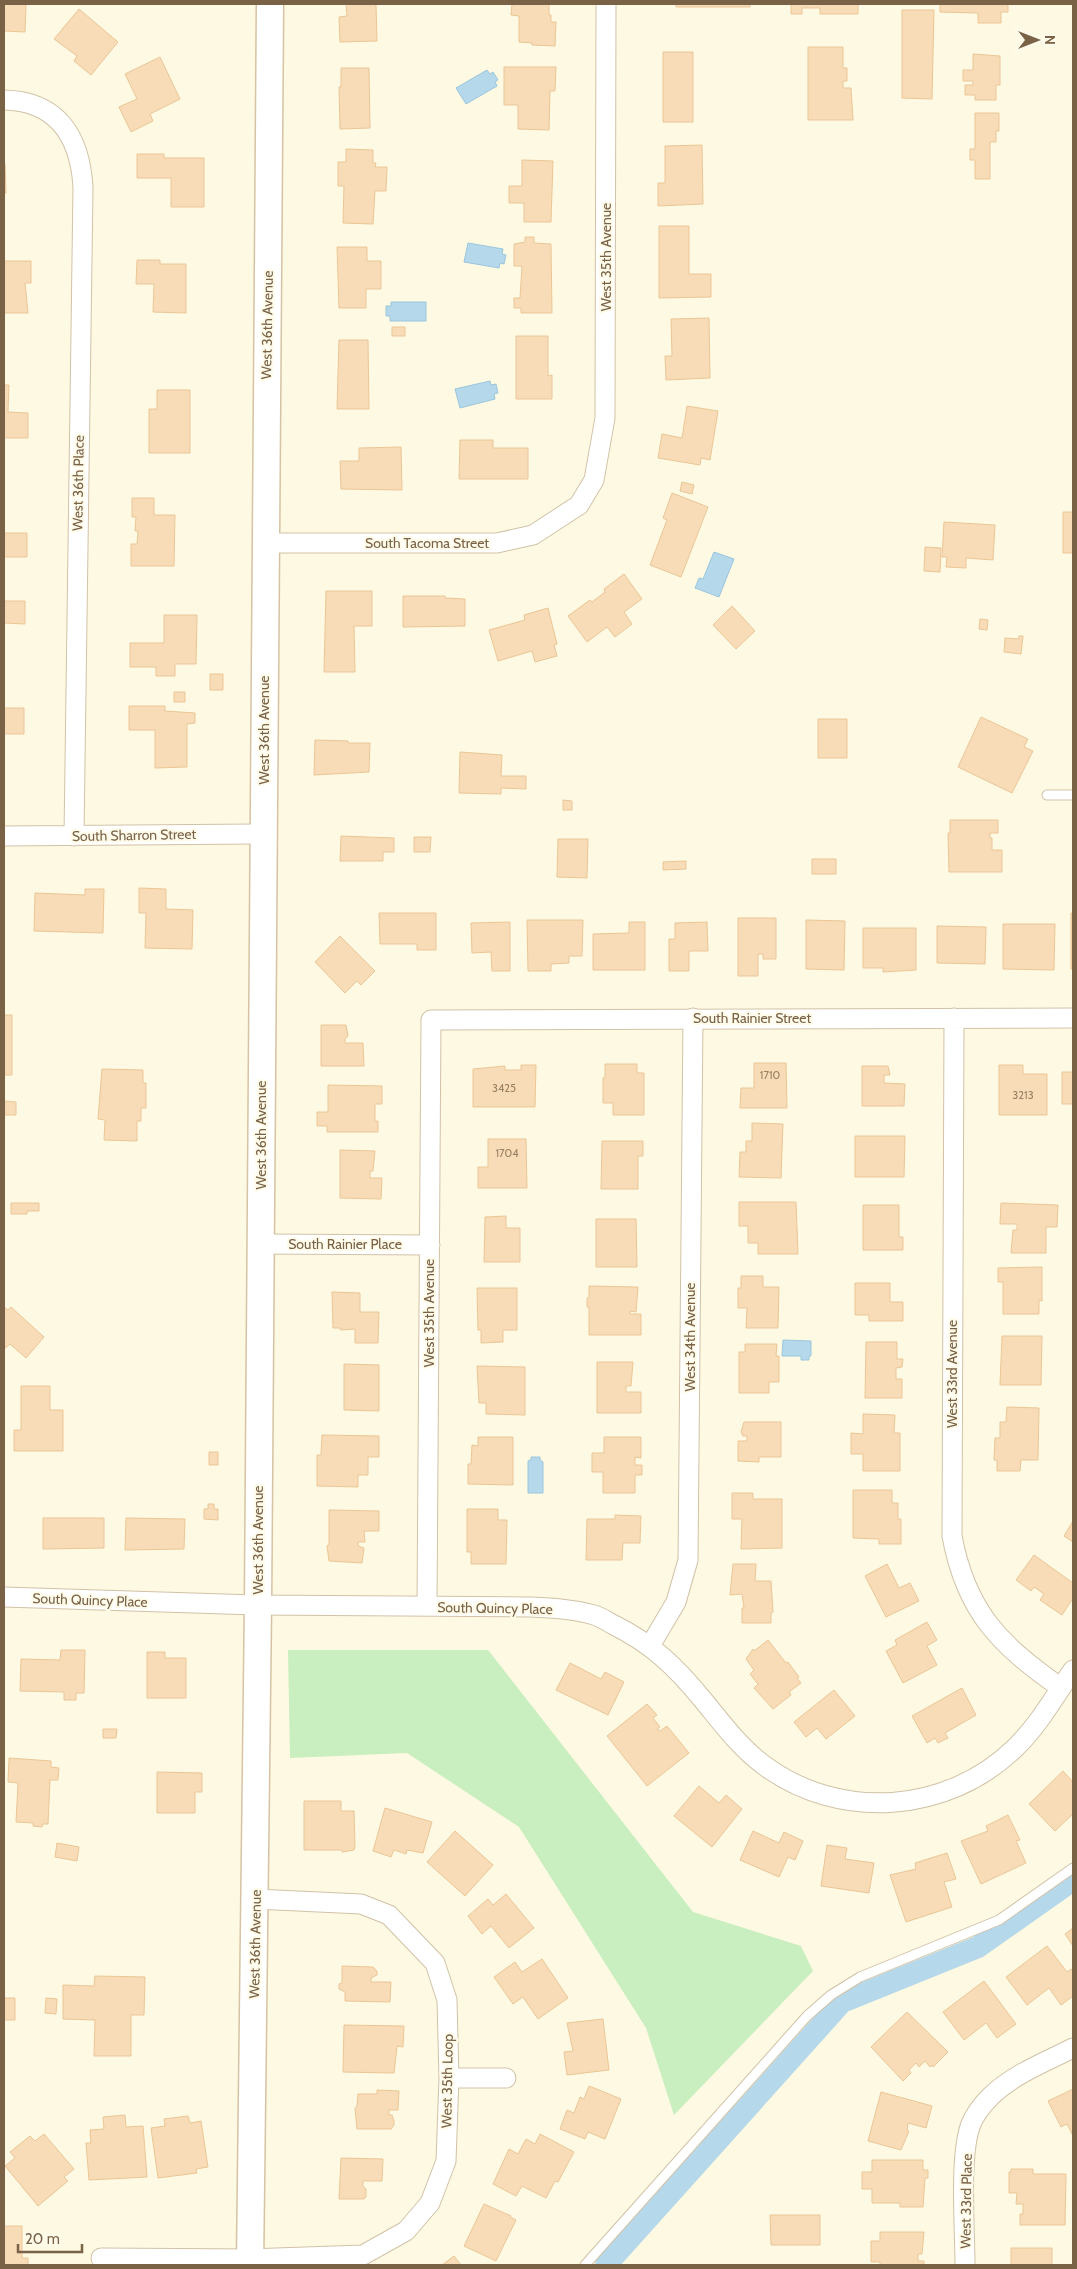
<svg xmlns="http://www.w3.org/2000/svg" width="1077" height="2269" font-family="Cabin,sans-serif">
<rect width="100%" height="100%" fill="#fef9e2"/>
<path fill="#c9eebf" d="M288,1650H488L693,1912L801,1946L813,1971L674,2115L646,2028L519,1827L407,1753L290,1758Z"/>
<path fill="#b5d8ea" stroke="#9ac6dd" d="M487,70L490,74L493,72L498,80L495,82L497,86L466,104L456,88Z
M468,243L503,249L502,254L506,255L504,264L500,263L499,268L464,262Z
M391,302H426V321H390V316H386V306H391Z
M490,381L491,385L496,384L498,393L494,394L495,399L460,408L455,389Z
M714,552L734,559L719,597L695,588L699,578L703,579Z
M783,1340L811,1341V1356H809V1360H801V1356H782Z
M531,1457H540V1460L543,1462V1493H528V1461L531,1460Z"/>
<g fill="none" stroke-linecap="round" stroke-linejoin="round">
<path stroke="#b5d8ea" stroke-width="22" d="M606,2265L842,2002L978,1947L1073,1880"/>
</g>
<path fill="#f7dcb7" stroke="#ebc696" d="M4,4H26L25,32L4,31Z
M346,4H376L377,41L340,42L339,17L347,16Z
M512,4H549V15H551V22H556L555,46L532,45V43L519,42V16L511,15Z
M676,4H750V7H676Z
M791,4H858V14H820V8H802V14H791Z
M940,4H1008V12H1001V23H978V13L940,12Z
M79,9L118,42L91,75L74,61L77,56L54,39Z
M902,10H934L932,99L902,98Z
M808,47H843V68H847V81H843V88H851L853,120H808Z
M663,52H693V122H663Z
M973,54L1000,56V85H996V100H975V95H965V85H973V81H963V70H973Z
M160,57L180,99L150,114L153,121L131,132L119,107L137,99L125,74Z
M504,67H556L555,91H550L549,130L518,129V105H504Z
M341,68H369L370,128L340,129L339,87H341Z
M975,113H999V131H996V142H990V179H975V160H970V149H975Z
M702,145L703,204L658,206V183H665V146Z
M346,149L373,150V163H376L375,167H387L386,191H375L373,224L343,223L344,186H338V162H346Z
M137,154H164V158H204V207H171V178H137Z
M522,160L553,161L551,222H524V203H509V186H522Z
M4,163H5L6,193H4Z
M659,226H689V274H711V297L659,298Z
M525,237H534V243L551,244L552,313H521V308H514V298H520L522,266H514V244L525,242Z
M337,247H367V261H381V289H366V308H339Z
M137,260H160V264H186V313L153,312L154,284H136Z
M4,261H31V283H25L28,313H4Z
M709,318L710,378L666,380L665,356H672L671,319Z
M392,327H405V336H392Z
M516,336H548V376L552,375V399H516Z
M339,340H368L369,409H337Z
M4,385H9L8,412L28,413V438H4Z
M157,390H190V453H149V409H157Z
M687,406L718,411L710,460L701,458L700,465L658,458L662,434L682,438Z
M460,440H493V448H528V479H459Z
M401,447L402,490L341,489L340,461H359V448Z
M682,482L694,485L692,494L680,491Z
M672,493L708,507L681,577L650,565L667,520L663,518Z
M132,498H154V515H175L174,566H131V544H137L138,531H135L136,517H132Z
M1063,512H1073V553H1063Z
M944,522L995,525L993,560L966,558V568L946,567L947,557H942Z
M4,533H27V557H4Z
M925,547L941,548L940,572L924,571Z
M624,574L642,599L624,612L632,624L615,637L607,627L587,642L568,616L590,600L592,602L605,592L604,589Z
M326,591H372V626H354L355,672H324Z
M403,596H445V598L465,599V626L403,627Z
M4,601H25V624L4,623Z
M732,606L755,631L736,649L713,625Z
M548,608L557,644L554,645L557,656L535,662L532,651L498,661L489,630L525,620L524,615Z
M164,615H197L196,664H175V676H156V667H130V643H164Z
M980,619L988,620L987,630L979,629Z
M1019,636H1023L1021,654L1004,652L1005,638L1018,639Z
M210,674H223V690H210Z
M174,692H185V702H174Z
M129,706H165V711L195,713V723L187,724V767L155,768V730H129Z
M4,708H24V734H4V762Z
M981,717L1028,739L1024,747L1033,751L1012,793L958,767Z
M818,719H847V758H818Z
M315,740L348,741V743H370L369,772L314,775Z
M460,752L502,755L501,776H526V789L501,788V794L459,793Z
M563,800L572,801V810H563Z
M950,820H998V833H990V838H992V850H1002V872H949L948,833H950Z
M341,836L394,838V852H383V861H340Z
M414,837H431L430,852H414Z
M558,839H588L587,878L557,877Z
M812,859H836V874H812Z
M686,861V869L663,870V862Z
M139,888L166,889V909L193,910L192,949L145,948L146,913H139Z
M85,889H104L103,933L34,931L35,893L85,895Z
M379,913H436V950H417V944H380Z
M1071,913H1073V969H1071Z
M738,918H776V959H763V954H758V976H738Z
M527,920H583L582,956H569V963L551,964V971H528Z
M806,920L845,921L844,970L806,969Z
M510,922V971H492L491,952L472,953L471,923Z
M629,922H645V970H593V934L629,933Z
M707,922L708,951H689V971H669V939H675V923Z
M1003,924H1055L1054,970L1003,969Z
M937,926L986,927L985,964L937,963Z
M863,928H916V970L883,972V968H863Z
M340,936L375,971L361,985L357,981L345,993L315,962Z
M4,1015H12V1075H4Z
M321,1025H346L348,1036L345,1039V1043H363L364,1066H321Z
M754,1063H786L787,1108H740L741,1088H754Z
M605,1064H637V1073H644V1115H613V1103H603V1078H605Z
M521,1065H536L535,1107H473V1069L505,1066V1070H521Z
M999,1065H1023V1074H1047V1115H999Z
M862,1066H888L890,1075H884V1083L905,1084L904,1106H862Z
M102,1069L143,1070V1083H146V1108H141V1121H137V1141L104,1140L105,1120L98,1119Z
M1062,1072H1073V1104H1062Z
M328,1085L382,1086V1104H375V1121H378V1132H327V1126H317V1112H328Z
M4,1101L16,1102V1115H4Z
M752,1123L783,1124L781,1178L739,1177L740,1152H746V1141H752Z
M855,1136H905L904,1177H855Z
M488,1139H526L527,1188H478V1167H488Z
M602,1141H643V1156H638V1189H601Z
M340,1150L375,1151L373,1171H370V1178H382L381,1199L340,1198Z
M739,1202H796L798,1254H758V1243H748V1226H739Z
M11,1203H39V1211H27V1214H11Z
M1001,1203L1058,1205L1057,1227H1046V1253H1011L1013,1230H1017V1224H1000Z
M863,1205H899V1237H903V1250H863Z
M506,1216V1228H520V1262H484L485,1217Z
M596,1219H636L637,1267H596Z
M1042,1267V1301L1039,1300V1314H1003V1282H998V1268Z
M741,1276H763V1287H779L778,1328H746L747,1308H738V1288H741Z
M855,1283H890V1302H903V1321H869V1315H855Z
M589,1286L638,1287L636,1312L630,1311V1314H641V1335H589V1307H587V1298H589Z
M477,1288H517V1330H503V1342L481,1343V1330H478Z
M332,1292L360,1293V1312H379L378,1343H355V1329L340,1330L341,1328H333Z
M4,1307L8,1310L11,1307L44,1337L26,1358L10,1344L4,1349Z
M1002,1336H1042L1041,1385H1000Z
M866,1342H897V1359H903L902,1367L896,1368V1379H902V1398H865Z
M745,1344H777L776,1356H779V1382H769V1393H739V1352H745Z
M597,1362H633L631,1386H626V1392H641V1413H597Z
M344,1364L379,1365V1411L344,1410Z
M477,1366L525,1367V1415L486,1414V1403H479Z
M21,1386H50V1410H63V1451H14V1430H21Z
M1007,1407L1039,1408L1038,1460H1021L1020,1471H997V1460H994L995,1438H1000V1422H1006Z
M863,1414L895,1415L894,1433H900V1471H863V1454H851V1433L863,1434Z
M744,1422H781V1457H759V1462L738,1461V1441H747V1436H743L741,1432Z
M322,1435L379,1436V1457H368V1475H358V1487L317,1486V1455H321Z
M478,1437H513V1485L468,1484V1464H471L472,1445L478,1446Z
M604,1437H641V1458L635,1457V1465H642V1475H635V1493H603V1472H592V1453H604Z
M209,1452H218V1465H209Z
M853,1490H892V1503H898V1519H901V1544H879V1539L853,1538Z
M732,1493H753V1499H782V1548L741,1549L742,1519H732Z
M208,1504H214V1509H218V1520L204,1519V1509H208Z
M467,1509H498V1520H507L506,1564H471V1552H467Z
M329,1510L379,1511V1531H364L365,1542H358V1546L364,1548L362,1563L329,1561L327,1546L329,1544Z
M615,1515L641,1516L640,1543H623L622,1560H586L587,1519H615Z
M43,1518H104V1548L43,1549Z
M126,1518L185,1519L184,1549L125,1550Z
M1073,1521V1542L1064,1536Z
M1034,1555L1073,1583V1598L1062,1615L1040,1600L1044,1594L1034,1587L1031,1591L1016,1580Z
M733,1564H756L755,1581H771L773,1612L771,1613V1623H742V1608H744L742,1594L730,1595Z
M887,1564L899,1588L910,1583L919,1601L886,1617L865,1576Z
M927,1622L937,1640L927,1646L937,1665L903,1683L886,1651L897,1645L895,1640Z
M768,1640L786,1663L788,1662L799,1677L797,1678L801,1683L789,1692L791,1695L773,1709L754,1688L758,1684L750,1674L754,1670L746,1659L753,1649L754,1651Z
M61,1650H85L84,1693H76V1700H64V1692L20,1691L21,1659L60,1660Z
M147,1652H165V1658H186V1698H147Z
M570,1663L601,1679L605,1672L624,1682L608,1715L556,1690Z
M962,1688L976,1715L945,1733L948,1738L938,1743L935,1738L927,1743L912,1716Z
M834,1690L855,1716L826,1739L817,1728L806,1737L794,1722Z
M647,1704L657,1715L653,1718L660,1727L657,1729L660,1731L667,1726L689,1753L647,1786L607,1736Z
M103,1729H117L116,1738H103Z
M9,1758L51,1761V1767L59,1768L58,1780H50L48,1824H43L42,1827L33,1826V1823L16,1822L18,1783L8,1782Z
M1063,1771L1073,1782V1814L1055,1831L1029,1804Z
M157,1772L202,1773V1792H195V1813H157Z
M699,1786L719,1803L726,1795L742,1809L712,1847L674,1816Z
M304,1801H341V1811H354L355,1846L354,1850L342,1852V1850H304Z
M385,1808L432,1822L423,1853L407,1850L406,1854L394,1850L391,1857L373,1851Z
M1008,1815L1020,1840L1016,1841L1026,1863L981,1884L961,1841L988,1831L986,1826Z
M455,1831L493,1865L465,1896L427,1862Z
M753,1831L779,1843L784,1832L803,1841L795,1860L788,1857L779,1877L740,1860Z
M57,1843L79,1847L77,1861L55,1857Z
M827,1845L847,1848L845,1859L874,1863L869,1893L821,1886Z
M947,1853L956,1879L944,1882L952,1907L906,1922L890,1875L916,1869L915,1863Z
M506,1894L534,1928L509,1948L491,1926L482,1934L468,1916L488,1899L493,1905Z
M1073,1928V1946L1065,1934Z
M1047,1946L1067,1972L1071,1969L1073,1972V1996L1061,2005L1049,1988L1027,2005L1006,1977Z
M542,1959L568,1998L538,2019L523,1997L513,2004L494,1977L515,1962L522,1972Z
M342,1966L373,1967L377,1971V1975L371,1978V1982H391L390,2002L345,2001V1992L339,1989V1984L342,1983Z
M95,1976L145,1977L144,2015H131V2056H94L95,2020L63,2019V1985L94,1986Z
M984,1981L1016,2024L997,2038L986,2023L964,2040L943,2012Z
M4,1998H15V2020H4Z
M46,1998L57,1999L56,2014L45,2013Z
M907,2012L948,2052L933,2067L932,2065L930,2067L925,2061L919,2067L916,2063L909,2070L911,2073L903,2081L871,2047Z
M603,2019L609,2070L567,2075L564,2052L573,2051L567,2023Z
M344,2025L404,2026L403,2047L397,2046L394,2073L343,2072Z
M589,2086L621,2099L605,2139L588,2132L585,2139L560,2129L567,2110L574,2113L580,2097L584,2099Z
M1073,2089V2136L1067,2124L1061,2127L1048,2101Z
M377,2090L399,2091L398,2110H389V2115H392L394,2121V2125L391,2129H357L355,2108L357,2106L358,2094H377Z
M881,2092L932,2106L926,2128L908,2123L907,2131H909L901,2150L868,2141Z
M125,2115L126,2127L143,2126L147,2177L89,2180L86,2143H91L90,2130L104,2129L103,2117Z
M188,2116L190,2123L201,2121L208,2167L196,2169L197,2173L158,2178L151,2128L165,2126L164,2119Z
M44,2134L74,2169L64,2177L68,2181L38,2206L5,2166L15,2158L10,2152L30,2136L35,2141Z
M540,2134L574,2152L558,2182L555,2181L546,2198L522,2186L516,2196L493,2184L509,2149L518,2154L526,2139L535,2144Z
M341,2158L383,2159L382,2181H363V2186L366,2189V2197L364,2199H339Z
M872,2160H923V2170H928V2178H925L923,2207H900V2203H872V2189H862V2172H872Z
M1011,2169H1033V2174H1066L1065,2225H1020V2214H1023V2204H1016L1017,2193H1009V2172H1011Z
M484,2204L511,2216L510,2217L516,2220L496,2261L464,2246Z
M770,2215H820V2245H771Z
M4,2226H22V2258H28V2265H4Z
M880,2232H924L922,2254H918V2261H924V2265H880V2262H871V2241H880Z
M1011,2248H1052V2265H1011Z
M454,2256L461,2265H442Z"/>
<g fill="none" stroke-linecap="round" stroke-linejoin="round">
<defs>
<path id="lane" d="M1047,795H1073
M585,2265L807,2016L831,1995L860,1977L999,1920L1073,1868"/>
<path id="street" d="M4,100C58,101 80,137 83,187L74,836
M265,543H497L533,535L579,505L594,480L605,418L606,4
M4,836L264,834
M954,1018L952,1536C966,1612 1000,1645 1061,1688
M260,1244L430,1245
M4,1597L258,1605L530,1607C551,1608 573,1609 594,1615C601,1617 608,1622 614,1625C652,1644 676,1667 703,1700C722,1723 740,1748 765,1766C840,1821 947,1814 1015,1748C1038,1726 1055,1696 1073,1670
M427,1606L431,1020L1073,1018
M650,1646L676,1602L688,1560L693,1018
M449,2078H506
M101,2258L250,2259L363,2255L406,2231L430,2203L446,2161L449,2078L447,2000L435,1963L389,1915L361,1904L255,1899
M965,2265C965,2230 959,2154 971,2124C975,2114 983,2104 991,2096C1014,2074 1045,2062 1073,2048"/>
<path id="secondary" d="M250,2265L258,1605L270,4"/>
</defs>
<use href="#lane" stroke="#d1c2a8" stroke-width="11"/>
<use href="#street" stroke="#d1c2a8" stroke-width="21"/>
<use href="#secondary" stroke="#d5c3a4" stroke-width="29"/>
<use href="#lane" stroke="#fff" stroke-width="9"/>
<use href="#street" stroke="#fff" stroke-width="19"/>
<use href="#secondary" stroke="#fff" stroke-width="26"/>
</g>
<g text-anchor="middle" stroke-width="4.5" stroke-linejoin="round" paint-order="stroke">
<g font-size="11" fill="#988062">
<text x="770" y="1079">1710</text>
<text x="504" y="1092">3425</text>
<text x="1023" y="1099">3213</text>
<text x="507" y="1157">1704</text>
</g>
<g font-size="14" fill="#796246" stroke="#fffbeb">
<text transform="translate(606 257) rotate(-90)" y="5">West 35th Avenue</text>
<text transform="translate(267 325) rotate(-89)" y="5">West 36th Avenue</text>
<text transform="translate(78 483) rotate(-89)" y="5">West 36th Place</text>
<text x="427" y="548">South Tacoma Street</text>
<text transform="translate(264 730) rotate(-90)" y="5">West 36th Avenue</text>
<text transform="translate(134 835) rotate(-1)" y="5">South Sharron Street</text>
<text x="752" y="1023">South Rainier Street</text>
<text transform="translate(261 1135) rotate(-90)" y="5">West 36th Avenue</text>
<text x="345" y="1249">South Rainier Place</text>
<text transform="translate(429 1313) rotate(-90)" y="5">West 35th Avenue</text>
<text transform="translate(690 1337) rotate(-90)" y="5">West 34th Avenue</text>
<text transform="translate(952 1374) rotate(-90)" y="5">West 33rd Avenue</text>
<text transform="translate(258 1540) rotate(-90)" y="5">West 36th Avenue</text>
<text transform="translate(90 1600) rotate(2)" y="5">South Quincy Place</text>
<text transform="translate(495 1608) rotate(1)" y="5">South Quincy Place</text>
<text transform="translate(255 1944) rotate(-89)" y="5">West 36th Avenue</text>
<text transform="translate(447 2081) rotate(-89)" y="5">West 35th Loop</text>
<text transform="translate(966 2201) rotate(-89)" y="5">West 33rd Place</text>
</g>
</g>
<rect width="1077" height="2269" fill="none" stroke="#796246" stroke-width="10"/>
<g transform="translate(1037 40) rotate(90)" stroke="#fffbeb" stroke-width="4" paint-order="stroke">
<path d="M0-4L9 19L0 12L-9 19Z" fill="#796246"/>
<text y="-8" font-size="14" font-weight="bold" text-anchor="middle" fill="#796246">N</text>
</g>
<path d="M18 2244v8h64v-8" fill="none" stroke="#796246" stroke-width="2.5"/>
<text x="25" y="2244" font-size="15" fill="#796246" stroke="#fffbeb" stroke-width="4" paint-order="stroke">20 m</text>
</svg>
